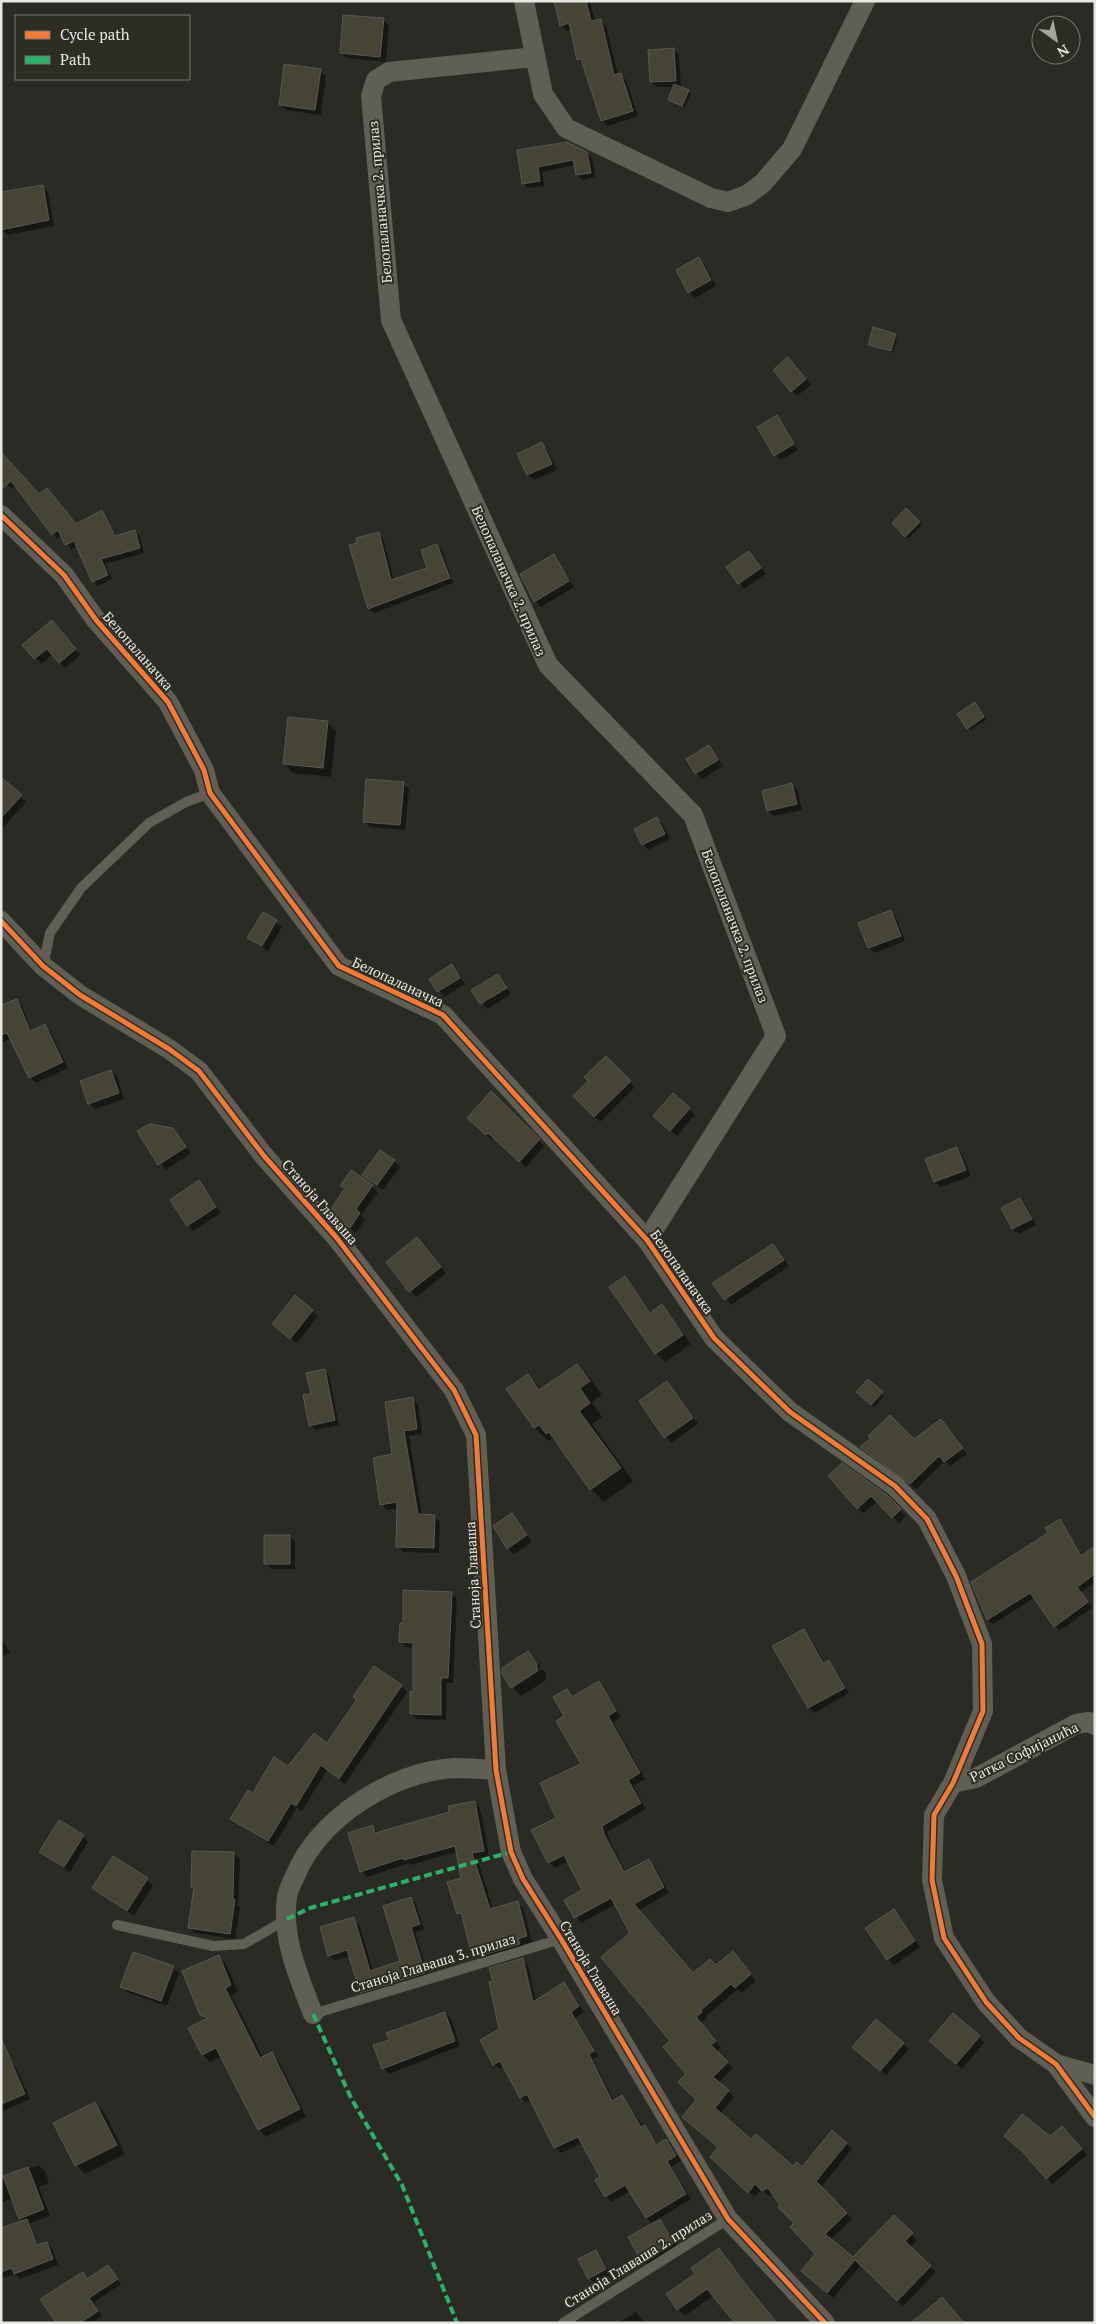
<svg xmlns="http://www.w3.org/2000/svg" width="1096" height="2324" font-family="'PT Serif',serif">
<rect width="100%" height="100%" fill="#2b2b26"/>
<path fill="#0007" d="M442,1H459L458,2H442Z
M555,1H590L595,22L600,20L606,26L618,75L620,74L626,80L638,116L608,126L602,121L584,65L579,60L572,29L567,31L561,25Z
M383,20L389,25L386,62L347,58L341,53Z
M673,49L679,55L681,88L691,94L685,107L669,99L674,87H657L651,82Z
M320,70L326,76L321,115L286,110L280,105Z
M518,151L587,153L592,158L595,177L582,180L577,175L575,165L542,172L544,186L528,188L524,184Z
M42,186L48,192L54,226L8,235L2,229Z
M698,259L704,264L716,286L695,298L689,292Z
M895,335L897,338L893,353L870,345Z
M793,364L811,385L797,396L792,391Z
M776,416L798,450L781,460L775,455Z
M542,444L547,450L557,470L534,480L528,475L519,455Z
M1,469L40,495L47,489L76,525L101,512L117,537L135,532L140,536L144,553L105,564L112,579L98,586L94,581L78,546L71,549L62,535L57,539L53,534L16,486L12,489L1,478Z
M906,510L922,525L908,539L893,523Z
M378,534L383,538L394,580L428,568L437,546L442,550L453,583L374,613L369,609Z
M749,552L766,574L744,589L727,567Z
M553,556L574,587L541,607L535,601Z
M57,627L80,655L65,668L53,654L41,664L24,645Z
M977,706L986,720L970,730L968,728Z
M327,722L336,731L331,777L293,773L284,764Z
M709,747L723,766L702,779L696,773Z
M1,779L26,802L1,830Z
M403,783L409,789L405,830L370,827L364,821Z
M792,785L798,791L802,810L773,816L768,811Z
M657,819L663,824L670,839L648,850L643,844Z
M891,912L896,917L905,941L875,953L869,948L860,924Z
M264,914L282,927L268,951L249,938Z
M452,966L465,984L444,997L431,979Z
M497,975L511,994L487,1009L473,990Z
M17,1000L22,1006L32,1031L45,1026L50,1031L68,1068L36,1083L30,1078L11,1039L1,1043V1006Z
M606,1058L635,1087L600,1122L575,1096L590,1081Z
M111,1071L117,1077L124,1099L95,1109L89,1103Z
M491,1093L544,1146L526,1167L494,1138L492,1140L474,1123Z
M673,1095L695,1115L677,1136L660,1122Z
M173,1129L191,1153L165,1170L139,1132Z
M957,1148L962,1154L971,1176L941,1187L935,1182L927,1160Z
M394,1161L400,1167L383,1190L364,1175Z
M199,1182L221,1213L193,1231L188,1225Z
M342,1185L372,1186L378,1192L361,1215L365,1219L356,1233L336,1218L346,1189Z
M1020,1200L1026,1205L1036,1225L1019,1234L1013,1229L1003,1209Z
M417,1239L446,1273L416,1297L388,1262Z
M773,1245L789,1266L731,1305L714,1283Z
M624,1278L652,1313L662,1306L691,1344L665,1362L656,1353L610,1287Z
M312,1311L318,1316L297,1343L279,1330Z
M577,1365L590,1378L602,1395L592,1402L602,1417L592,1424L633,1481L604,1502L591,1489L560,1447L552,1438L548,1441L535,1428L508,1389L528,1375L542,1390Z
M324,1370L329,1375L339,1425L315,1430L311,1425L312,1395Z
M868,1381L884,1396L874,1407L858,1392Z
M667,1383L698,1424L671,1443L641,1401Z
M412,1399L418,1404L422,1434L409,1436L422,1516H434L440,1522L439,1553L403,1552L397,1546L398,1508L387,1510L382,1504L394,1455Z
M941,1421L967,1454L950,1466L945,1461L916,1489L868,1453L914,1441Z
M830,1476L886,1496L906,1516L899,1523L878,1501L863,1513Z
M512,1515L532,1542L514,1554L508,1548Z
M1060,1521L1082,1557L1095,1547V1582L1081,1592L1092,1608L1059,1631L1034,1598L993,1624L988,1620L973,1582L1050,1534Z
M290,1536L295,1542V1569H271L266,1564Z
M451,1593L457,1599L453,1683H446V1720L417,1719L411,1714L414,1695L415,1648L406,1647L401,1641Z
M804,1630L809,1636L825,1663L829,1661L834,1667L849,1693L814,1713L809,1708Z
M1,1639L10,1652L1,1658Z
M528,1652L541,1667L512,1686Z
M542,1669L546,1674V1680L521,1696L513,1688Z
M598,1683L621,1717L613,1722L645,1779L633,1786L646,1809L607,1832L610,1841L626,1873L648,1860L654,1866L669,1893L639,1910L693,1974L738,1959L756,1981L741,1993L738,1989L706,2016L707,2018L700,2023L721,2047L716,2051L733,2068L718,2083L734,2097L720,2114L751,2141L794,2168L802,2169L846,2143L852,2149L821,2187L852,2219L830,2240L853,2259L894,2217L917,2240L910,2247L936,2272L903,2306L861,2265L833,2298L808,2276L817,2254L773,2193L769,2196L762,2189L755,2197L717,2163L719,2147L671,2041L632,1934L616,1904L581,1923L566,1901L584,1891L569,1861L555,1868L549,1862L557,1819L583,1765L566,1716L567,1691L573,1697Z
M401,1686L407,1692L345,1784L327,1770L302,1811L297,1807L274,1846L238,1824L232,1819L253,1794L289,1768L328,1745Z
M475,1802L480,1808L489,1856L477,1858L493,1909L518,1903L523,1908L532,1942L523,1944L525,1950L490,1960L484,1955L478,1956L472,1951L464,1919L458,1914L449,1883L462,1879L457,1852L411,1865L409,1863L367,1877L362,1871L372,1826L379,1834L451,1813Z
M83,1836L88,1842L70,1872L41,1852Z
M234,1853L240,1859L238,1905L240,1907L235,1939L195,1933L189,1927L195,1889L192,1887Z
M114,1858L153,1885L134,1916L94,1888Z
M411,1898L416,1904L424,1930L415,1932L429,1978L367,1997L361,1992L350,1956L334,1960L329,1955L353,1918L359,1924L373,1971L402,1962Z
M894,1911L920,1947L894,1965L888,1959Z
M219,1957L226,1964L238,1992L231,1995L263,2058L271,2054L279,2061L306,2117L266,2137L259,2129L222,2056L210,2062L203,2055L190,2028L207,2020L201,2014Z
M522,1959L528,1965L536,2002L563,1984L569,1989L584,2012L575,2018L598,2056L593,2059L614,2101L622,2097L657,2145L666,2140L681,2161L671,2167L691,2199L658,2219L665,2226L678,2249L649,2266L643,2261L653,2224L647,2218L630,2191L611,2202L606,2196L602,2177L582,2143L561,2153L555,2147L531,2100L526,2102L521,2097L505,2066L499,2069L494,2064L501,2030Z
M173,1967L179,1973L167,2006L127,1992L122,1986Z
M445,2013L451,2019L460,2046L389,2074L383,2068L391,2040Z
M979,2037L984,2043L962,2069L936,2047Z
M903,2044L909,2049L886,2075L859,2052Z
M11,2063L17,2069L30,2099L1,2112V2068Z
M95,2104L104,2112L125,2154L85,2174L76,2165Z
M1068,2133L1087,2155L1052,2184L1047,2178L1050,2138Z
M1,2134L4,2141L1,2142Z
M38,2165L45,2171L49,2183L39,2187L50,2216L30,2223L39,2246L47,2243L52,2248L58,2265L20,2279L15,2274L1,2278V2230L24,2221L20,2218L13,2198L1,2203V2175L2,2178Z
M719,2250L750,2290L777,2323H737L714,2295L685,2316L678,2309L696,2274Z
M595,2252L601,2257L610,2275L595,2283L589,2278Z
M108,2267L121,2284L93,2303L102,2316L91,2323H54L82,2273L88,2280Z
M636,2312L645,2323H618Z"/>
<path fill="#454435" stroke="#585854" d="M554,1H586L591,21L601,19L614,75L621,73L633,111L601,121L581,59L577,60L569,23L560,26Z
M343,15L384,18L380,57L340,53Z
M674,48L676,81L650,82L648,50Z
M284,64L321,69L315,110L279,105Z
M674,84L689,90L682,106L668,100Z
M567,142L587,152L591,173L576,175L573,160L538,167L540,181L522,184L517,150Z
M43,185L49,220L1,230V192Z
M699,257L711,280L688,293L676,270Z
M873,327L896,334L891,351L868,345Z
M788,357L806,379L791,392L773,370Z
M777,415L794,444L774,456L757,427Z
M542,442L552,464L527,475L517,454Z
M1,452L39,494L47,488L76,524L102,510L115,536L135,530L140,548L101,559L108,575L92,582L74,541L65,545L58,530L52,535L11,481L1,490Z
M906,508L920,522L905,537L892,523Z
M379,532L391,580L427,568L421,550L437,544L450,578L368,609L349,545L357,543L356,538Z
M749,551L761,568L738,584L726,567Z
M554,554L569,581L534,602L520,574Z
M52,620L76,649L59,663L47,649L34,659L22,645Z
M975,702L984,717L967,729L957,714Z
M288,717L328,721L323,768L283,764Z
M709,745L718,760L695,774L686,759Z
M1,777L22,795L1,818Z
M366,779L404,782L400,825L363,822Z
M792,783L797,804L767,811L762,791Z
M657,817L665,834L642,845L634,829Z
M891,910L901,936L868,948L858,923Z
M263,912L277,920L262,946L247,938Z
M452,964L460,978L437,992L429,979Z
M498,974L507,988L480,1004L471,990Z
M17,999L30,1031L45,1024L63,1062L29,1078L7,1033L1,1035V1005Z
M606,1056L631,1081L594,1117L573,1096L588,1081L584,1077Z
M111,1070L119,1093L88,1104L80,1081Z
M491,1091L540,1139L519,1162L488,1133L486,1135L467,1118Z
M673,1093L690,1108L670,1131L653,1116Z
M150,1124L173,1128L186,1147L158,1165L137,1131Z
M957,1147L966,1170L934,1182L925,1159Z
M380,1150L395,1160L377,1185L362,1175Z
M351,1170L373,1185L356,1209L360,1213L350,1228L335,1218L330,1211L345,1188L340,1186Z
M199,1180L216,1207L187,1226L170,1200Z
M1020,1198L1032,1219L1012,1229L1001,1208Z
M417,1237L441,1267L409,1292L386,1262Z
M773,1244L784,1260L724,1300L712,1283Z
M625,1276L650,1313L662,1304L683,1335L655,1354L609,1287Z
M295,1295L313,1310L290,1339L272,1324Z
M577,1364L590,1381L580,1388L590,1403L579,1411L621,1468L590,1490L549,1432L546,1434L539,1425L534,1428L506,1389L528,1374L539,1390Z
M325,1369L335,1420L309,1426L303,1395L311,1394L306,1373Z
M868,1379L883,1392L871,1405L856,1392Z
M667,1381L693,1418L664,1438L639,1401Z
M413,1397L417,1429L404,1431L418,1514L435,1515L434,1548L396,1547L397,1502L380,1505L373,1458L392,1454L385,1402Z
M890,1415L914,1439L941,1419L963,1448L944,1462L939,1456L910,1484L860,1447L871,1438L868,1436Z
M842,1463L887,1495L901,1509L892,1518L871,1496L857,1509L828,1476Z
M512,1513L527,1535L507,1549L493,1526Z
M1060,1519L1081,1556L1095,1546V1574L1077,1587L1088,1602L1054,1627L1030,1593L987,1620L971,1582L1048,1533L1045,1528Z
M264,1535H290V1564H264Z
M403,1590L452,1592L448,1678H441V1715L410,1714V1691L413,1692V1643L399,1642L400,1623H403Z
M804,1629L823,1663L829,1660L845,1688L808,1708L772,1646Z
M528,1651L537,1664V1671L511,1688L502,1674V1668Z
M374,1666L402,1685L339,1779L321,1765L296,1806L291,1803L268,1841L230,1819L248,1790L253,1793L274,1757L288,1766L314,1733L327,1743L357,1699L353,1697Z
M599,1681L616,1711L608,1716L640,1773L628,1780L641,1803L602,1826L604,1834L624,1872L649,1859L664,1887L634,1904L693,1973L710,1959L716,1965L733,1951L751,1974L735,1988L731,1984L701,2010L702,2012L696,2017L716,2041L711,2045L728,2062L713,2077L729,2090L715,2108L751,2139L756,2134L793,2166L797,2162L802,2167L832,2130L847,2143L816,2181L847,2213L825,2234L853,2257L894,2215L913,2233L905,2241L931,2266L897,2301L855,2260L827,2293L801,2271L815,2254L790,2227L794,2223L778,2207L780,2205L768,2188L762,2191L755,2184L748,2193L710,2157L718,2147L682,2117L696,2100L678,2082L686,2074L663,2047L670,2041L601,1957L630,1933L611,1898L574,1918L564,1900L582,1890L564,1855L548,1863L531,1830L556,1818L540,1783L581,1764L556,1721L564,1716L553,1697L567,1689L572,1697Z
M475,1801L484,1851L472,1853L490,1909L518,1901L527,1936L518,1939L520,1944L483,1955L482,1948L471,1951L461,1913L457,1914L447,1882L461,1878L455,1846L404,1860L403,1858L360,1872L348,1833L373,1825L375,1833L449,1812L448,1806Z
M59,1820L84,1835L64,1867L39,1852Z
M192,1851L234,1852L233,1899L235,1900L230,1934L188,1928L194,1887H191Z
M113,1856L148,1878L127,1911L92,1888Z
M411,1897L420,1924L411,1927L425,1973L360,1993L347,1950L328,1956L320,1927L354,1917L370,1971L400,1961L383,1906Z
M894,1909L915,1941L887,1960L865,1928Z
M133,1952L174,1966L161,2001L120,1987Z
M219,1955L231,1985L225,1988L260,2058L272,2052L300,2109L258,2130L216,2048L202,2055L188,2028L208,2018L200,2015L182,1971Z
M523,1958L533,2002L564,1982L579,2006L571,2012L594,2051L589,2054L612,2101L622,2095L641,2127L645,2125L656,2145L666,2139L676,2156L667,2161L686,2194L646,2218L625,2185L605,2197L595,2180L600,2177L578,2137L554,2148L527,2094L520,2098L500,2061L493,2065L480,2040L499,2029L489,1982L493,1981L489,1968Z
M445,2012L455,2041L382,2069L373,2045L389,2040L386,2033Z
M953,2013L980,2036L956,2064L929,2041Z
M876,2019L904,2043L880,2071L852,2047Z
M1,2038L25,2094L1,2104Z
M95,2102L117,2145L75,2166L53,2123Z
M1022,2114L1050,2136L1062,2126L1082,2149L1046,2179L1023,2152L1004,2136Z
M28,2167L44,2209L19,2219L3,2176Z
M27,2219L37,2245L47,2242L53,2259L14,2274L12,2268L1,2272V2228Z
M660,2219L674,2243L642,2262L628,2237Z
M719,2248L743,2281L777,2323H735L707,2289L677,2310L666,2294L695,2274L691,2268Z
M596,2250L606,2269L588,2279L578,2259Z
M108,2265L118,2279L89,2298L98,2311L80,2323H56L40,2299L83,2272L87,2279Z
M942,2297L964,2323H911Z"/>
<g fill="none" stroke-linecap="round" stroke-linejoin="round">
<path stroke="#5f5f54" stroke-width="10" d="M43,966L50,933L81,888L149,823L186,802L210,793
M117,1925L213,1946L244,1944L287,1919
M313,2014L561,1939
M563,2323L728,2219"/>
<path stroke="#5f5f54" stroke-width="20" d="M524,1L543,94L566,128L711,198L728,202L747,195L763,183L792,149L865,1
M534,57L389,72L376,80L371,96L391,320L548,665L693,815L776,1036L647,1240
M1,515L64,575L96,620L168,702L204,770L210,793L339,966L443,1015L647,1240L714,1338L790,1412L895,1486L927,1519L956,1576L982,1644L983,1711L953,1783L934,1815L932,1880L944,1938L986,2002L1019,2038L1056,2064L1095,2117
M1,921L43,966L80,995L169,1049L199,1071L264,1156L336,1237L454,1390L476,1435L496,1770L511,1852L523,1879L561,1939L728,2219L825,2323
M953,1783L976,1778L1076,1724L1089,1722L1095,1725
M313,2014C299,1977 281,1938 287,1897C288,1890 292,1883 295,1876C319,1818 391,1772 454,1768C468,1768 482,1769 496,1770
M1056,2064L1095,2075"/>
<path stroke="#2db169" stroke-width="4" stroke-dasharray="8 4" stroke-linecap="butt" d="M287,1919L310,1908L511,1852
M313,2014L351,2098L402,2185L457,2323"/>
<defs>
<path id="cycleway" d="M1,515L64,575L96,620L168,702L204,770L210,793L339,966L443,1015L647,1240L714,1338L790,1412L895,1486L927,1519L956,1576L982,1644L983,1711L953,1783L934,1815L932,1880L944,1938L986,2002L1019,2038L1056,2064L1095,2117
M1,921L43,966L80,995L169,1049L199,1071L264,1156L336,1237L454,1390L476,1435L496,1770L511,1852L523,1879L561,1939L728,2219L825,2323"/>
</defs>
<use href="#cycleway" stroke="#2d2d24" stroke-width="8"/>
<use href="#cycleway" stroke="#f17a3a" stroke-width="5"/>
</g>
<g text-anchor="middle" stroke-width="4" stroke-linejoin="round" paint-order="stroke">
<g font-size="14" fill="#e8e8e2" stroke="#2d2d24">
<text transform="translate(380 202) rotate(-95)" y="5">Белопаланачка 2. прилаз</text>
<text transform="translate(509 581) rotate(66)" y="5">Белопаланачка 2. прилаз</text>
<text transform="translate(138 651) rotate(49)" y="5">Белопаланачка</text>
<text transform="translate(735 926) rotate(69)" y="5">Белопаланачка 2. прилаз</text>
<text transform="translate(398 982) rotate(25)" y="5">Белопаланачка</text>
<text transform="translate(320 1202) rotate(49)" y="5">Станоја Главаша</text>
<text transform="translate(682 1272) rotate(55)" y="5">Белопаланачка</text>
<text transform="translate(473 1575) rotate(-93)" y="5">Станоја Главаша</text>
<text transform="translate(1024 1752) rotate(-26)" y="5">Ратка Софијанића</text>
<text transform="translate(433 1963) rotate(-17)" y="5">Станоја Главаша 3. прилаз</text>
<text transform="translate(591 1968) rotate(59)" y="5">Станоја Главаша</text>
<text transform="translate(638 2259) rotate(-32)" y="5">Станоја Главаша 2. прилаз</text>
</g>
</g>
<rect width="1096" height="2324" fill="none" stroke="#e8e8e2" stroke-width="5"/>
<rect x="15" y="15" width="175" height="65" fill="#2d2d24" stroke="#787870"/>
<rect x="25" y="31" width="25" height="8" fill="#f17a3a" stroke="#787870"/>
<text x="60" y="40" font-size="15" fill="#e8e8e2">Cycle path</text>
<rect x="25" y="56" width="25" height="8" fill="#2db169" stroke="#787870"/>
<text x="60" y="65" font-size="15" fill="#e8e8e2">Path</text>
<g transform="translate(1056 40) rotate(147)"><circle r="24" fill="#2d2d24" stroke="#787870"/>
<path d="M0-4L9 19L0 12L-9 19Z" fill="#a6a6a0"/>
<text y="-8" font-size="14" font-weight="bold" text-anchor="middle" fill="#e8e8e2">N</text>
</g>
</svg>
